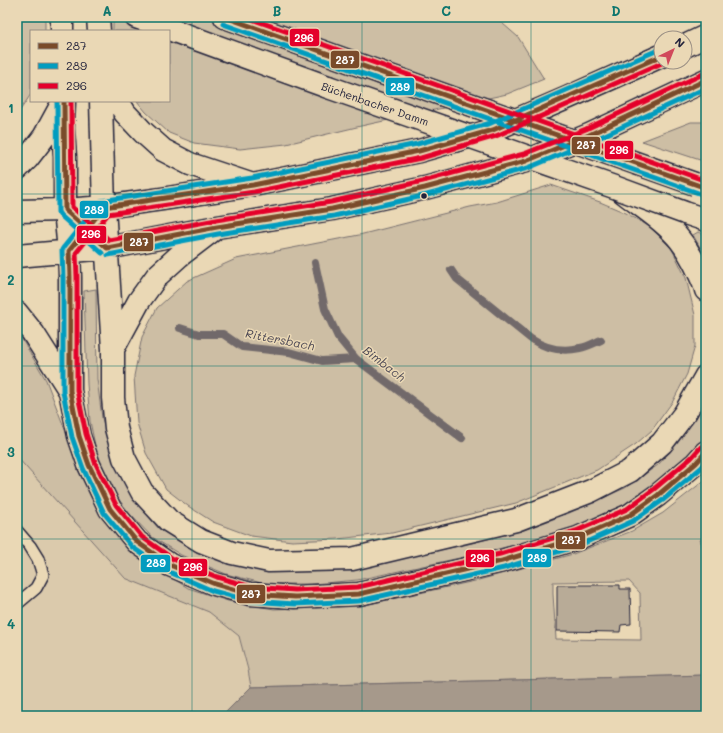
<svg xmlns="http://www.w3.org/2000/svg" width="723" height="733" font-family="Mali,sans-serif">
<rect width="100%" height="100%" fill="#ead8b5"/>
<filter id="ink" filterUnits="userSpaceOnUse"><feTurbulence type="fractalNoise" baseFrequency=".025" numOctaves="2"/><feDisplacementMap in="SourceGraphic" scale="8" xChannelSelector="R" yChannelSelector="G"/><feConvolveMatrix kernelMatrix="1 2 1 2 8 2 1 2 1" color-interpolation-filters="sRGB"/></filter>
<g filter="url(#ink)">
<path fill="#dbcaac" d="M17,457L125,578L209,612L239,636L251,687L222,716H17Z"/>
<path fill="#cdbea4" stroke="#787070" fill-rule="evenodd" d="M17,17H45V31H31V94L17,115Z
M113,17H495L518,37L544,79L507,94L361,126L286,144L240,149L194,143L169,133L146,112L137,101H169V31H113Z
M691,122H706V162L642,141Z
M551,185L600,202L626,213L650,227L672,249L686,278L695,315V346L687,374L673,401L652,430L636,444L597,470L516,503L392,533L337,539L292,541L251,536L213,522L188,506L166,489L146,453L137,423L134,376L142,337L157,308L187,281L236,259L359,235L470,207L497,202Z
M698,232L706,236V258L693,235Z
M96,289L97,379L102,418L113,460L137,503L159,529L186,546L227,562L262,570L305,571L348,568L464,545L524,530L569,513L625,488L658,465L677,444L697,416L706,398V439L693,454L666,479L624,507L584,525L535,540L469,556L357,580L313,584H266L226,574L181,555L152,537L129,513L112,490L97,455L90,421L87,384L84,291Z
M17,331L46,380L72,448L152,565L188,588L228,601L274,609L364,605L475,581L573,554L632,531L663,513L706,479V537L700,540L706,555V675L251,687L248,670L239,636L209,612L125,578L17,457ZM629,581L640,593L641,640L556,639L553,594V582Z"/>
<path fill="#a6998b" stroke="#71696b" d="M706,675V716H222L251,687Z"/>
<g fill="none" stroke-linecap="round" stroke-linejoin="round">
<path stroke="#71696b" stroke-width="8" d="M315,263L325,309L338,337L356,359L462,438
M451,270L457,279L531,339C546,349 562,352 580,348C587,347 594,343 601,340
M180,328L199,334H223L242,347L289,352L322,361L356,359"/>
</g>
<path fill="#b8ab97" stroke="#22223b" d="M557,585H620V589H630L631,624L621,625L620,632L557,631Z"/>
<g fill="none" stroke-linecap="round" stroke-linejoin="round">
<defs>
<path id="service" d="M17,531L30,546L38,559L43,575L36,588L17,604"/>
<path id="secondary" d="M62,17V31
M98,17L99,31
M136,17L328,87
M225,17L379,72
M685,46L706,36
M64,101L63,128L65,157V210L69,251L70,277V391L79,436L89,465L110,509L137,542L170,565L215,584L250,594L295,597L359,594L502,561L578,538L630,515L658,495L696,463L706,452
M101,101L104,207L113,349V398L116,428L124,458L142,492L169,521L201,541L232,553L269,561L352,559L516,520L591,491L630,471L662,443L685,413L706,376
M118,101L125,113L143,132L163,150L190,164L250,184
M17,169L27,159L44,137L62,104
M623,192C642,207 665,221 680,240C691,254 698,270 705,286L706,290
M65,210L107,248
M17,211L65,210L104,207L162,199L253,185L419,151L493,130L567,98L661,56
M685,213L706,220
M17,256L107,248L217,227L332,209L425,188L526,161L589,135L706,80
M17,313L33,333L70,391
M113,349L139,301L157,276L179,256L213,230"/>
</defs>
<use href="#service" stroke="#22223b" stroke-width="14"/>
<use href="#secondary" stroke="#22223b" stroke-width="25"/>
<use href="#service" stroke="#ead8b5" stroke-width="11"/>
<use href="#secondary" stroke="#ead8b5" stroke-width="22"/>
<defs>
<path id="secondary-bridge" d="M379,72L695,184
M328,87L617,188L685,213"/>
</defs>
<use href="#secondary-bridge" stroke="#22223b" stroke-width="25" stroke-linecap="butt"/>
<use href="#secondary-bridge" stroke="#ead8b5" stroke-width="22"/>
<defs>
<path id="bus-1" d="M225,17L706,188
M64,101L65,210L107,248L217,227L332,209L425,188L526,161L589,135L706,80
M104,207L69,251L70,277V391L79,436L89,465L110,509L137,542L170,565L215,584L250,594L295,597L359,594L502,561L578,538L630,515L658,495L696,463L706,452
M104,207L253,185L419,151L493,130L661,56"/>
<path id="bus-2" d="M223,24L704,195
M658,50L491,123L417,144L252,178L101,201L64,247L62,250L63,277V392L72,437L83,468L104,513L132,547L167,571L213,591L250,601L295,604L359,601L504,568L580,545L633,521L663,500L701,468L706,462
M57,101L58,212L60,215L102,253
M108,255L218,234L334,216L427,195L528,168L592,141L706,88"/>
<path id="bus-3" d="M246,17L706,181
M664,62L496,136L421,158L254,192L108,214L76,253L77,277V390L86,434L95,462L116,505L142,537L173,559L217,577L251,587L295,590L358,587L500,554L576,531L627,509L654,489L691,458L701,447
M71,101L72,207L109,240L216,220L331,202L423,181L524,154L586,129L703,74"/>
</defs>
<use href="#bus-1" stroke="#ead8b5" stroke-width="8"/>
<use href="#bus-2" stroke="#ead8b5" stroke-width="8"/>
<use href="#bus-3" stroke="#ead8b5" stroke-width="8"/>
<use href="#bus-1" stroke="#7a4b2a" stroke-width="5"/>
<use href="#bus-2" stroke="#039cbf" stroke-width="5"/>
<use href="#bus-3" stroke="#e4002b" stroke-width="5"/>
</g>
</g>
<path fill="none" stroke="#0f766e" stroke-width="1" stroke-opacity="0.55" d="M192,17V716M362,17V716M531,17V716M17,194H706M17,366H706M17,539H706"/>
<circle fill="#22223b" stroke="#ead8b5" stroke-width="1.5" cx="424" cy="196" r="3.5"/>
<g text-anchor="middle" stroke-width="3" stroke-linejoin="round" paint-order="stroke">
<g font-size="11" fill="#22223b" stroke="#ead8b5">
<text transform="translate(375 104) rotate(19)" y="4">Büchenbacher Damm</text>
</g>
<g font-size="12" font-style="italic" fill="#4a4653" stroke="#ead8b5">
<text transform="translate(280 340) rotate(11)" y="4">Rittersbach</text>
<text transform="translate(384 364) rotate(38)" y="4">Bimbach</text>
</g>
</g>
<g stroke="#ead8b5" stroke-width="1.5">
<rect x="289" y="28" width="31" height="19" rx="4" fill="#e4002b"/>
<rect x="330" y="50" width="30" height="19" rx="4" fill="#7a4b2a"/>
<rect x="385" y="77" width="30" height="19" rx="4" fill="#039cbf"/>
<rect x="571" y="136" width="30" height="19" rx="4" fill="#7a4b2a"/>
<rect x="604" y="140" width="30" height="20" rx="4" fill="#e4002b"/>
<rect x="79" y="200" width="30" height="19" rx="4" fill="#039cbf"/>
<rect x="76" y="225" width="31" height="19" rx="4" fill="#e4002b"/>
<rect x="123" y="232" width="31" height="20" rx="4" fill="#7a4b2a"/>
<rect x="555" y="531" width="31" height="19" rx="4" fill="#7a4b2a"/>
<rect x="522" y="548" width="30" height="20" rx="4" fill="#039cbf"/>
<rect x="465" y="549" width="30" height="19" rx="4" fill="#e4002b"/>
<rect x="140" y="554" width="31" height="19" rx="4" fill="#039cbf"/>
<rect x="178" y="558" width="30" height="19" rx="4" fill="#e4002b"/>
<rect x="236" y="584" width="30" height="20" rx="4" fill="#7a4b2a"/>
</g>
<g font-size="11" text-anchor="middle" font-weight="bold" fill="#fff">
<text x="304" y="42">296</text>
<text x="345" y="64">287</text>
<text x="400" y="91">289</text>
<text x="586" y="149">287</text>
<text x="619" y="154">296</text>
<text x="94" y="214">289</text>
<text x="91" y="238">296</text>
<text x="139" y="246">287</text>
<text x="571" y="544">287</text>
<text x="537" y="562">289</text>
<text x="480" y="562">296</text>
<text x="156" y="567">289</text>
<text x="193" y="571">296</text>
<text x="251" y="598">287</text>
</g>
<rect width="723" height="733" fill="none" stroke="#ead8b5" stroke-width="44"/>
<rect x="30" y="30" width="140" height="72" fill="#ead8b5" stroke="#9a8f84"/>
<rect x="38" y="43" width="20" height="6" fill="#7a4b2a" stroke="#9a8f84"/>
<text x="66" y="50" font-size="12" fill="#22223b">287</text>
<rect x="38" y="63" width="20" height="6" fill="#039cbf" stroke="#9a8f84"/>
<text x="66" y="70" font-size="12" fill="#22223b">289</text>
<rect x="38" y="83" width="20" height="6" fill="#e4002b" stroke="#9a8f84"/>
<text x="66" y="90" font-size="12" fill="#22223b">296</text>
<g transform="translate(673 50) rotate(43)"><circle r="19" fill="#ead8b5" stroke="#9a8f84"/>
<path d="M0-3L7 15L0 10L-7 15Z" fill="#d1495b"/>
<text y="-6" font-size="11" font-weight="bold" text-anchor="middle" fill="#22223b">N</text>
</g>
<rect x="22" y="22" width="679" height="689" fill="none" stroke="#0f766e" stroke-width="1.5"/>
<g font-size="13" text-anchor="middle" font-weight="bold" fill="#0f766e">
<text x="107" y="16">A</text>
<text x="277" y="16">B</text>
<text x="446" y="16">C</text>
<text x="616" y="16">D</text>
<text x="11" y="113">1</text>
<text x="11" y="285">2</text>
<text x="11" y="457">3</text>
<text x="11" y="629">4</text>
</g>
</svg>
